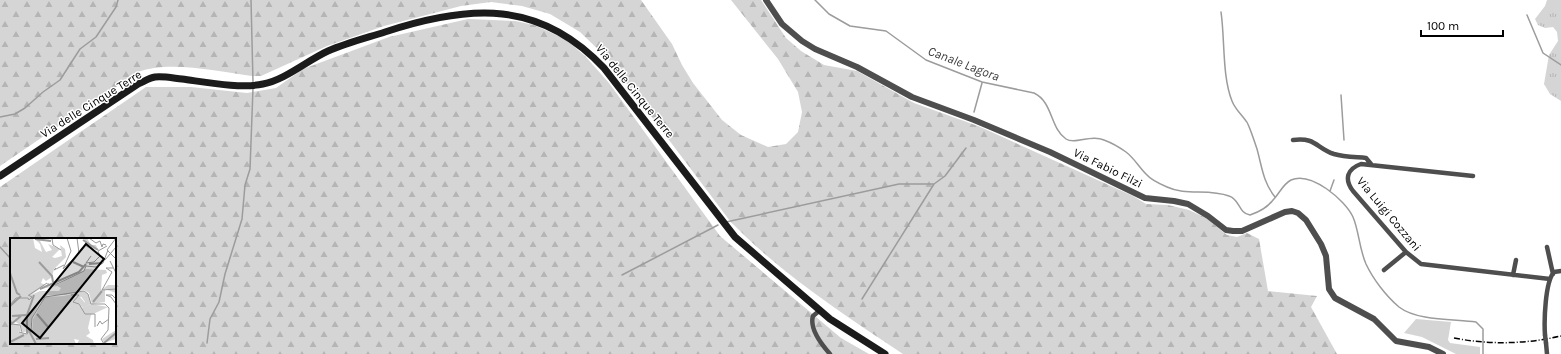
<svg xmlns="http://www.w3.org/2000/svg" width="1561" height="354" font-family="Karla,sans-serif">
<defs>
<pattern id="grass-tufts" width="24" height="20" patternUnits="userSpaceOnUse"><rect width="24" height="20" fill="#d5d5d5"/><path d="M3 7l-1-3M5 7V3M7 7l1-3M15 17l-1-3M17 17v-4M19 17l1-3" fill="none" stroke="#b5b5b5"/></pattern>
<pattern id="forest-firs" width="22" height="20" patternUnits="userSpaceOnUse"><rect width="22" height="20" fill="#d5d5d5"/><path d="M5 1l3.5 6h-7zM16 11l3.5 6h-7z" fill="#b5b5b5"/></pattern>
</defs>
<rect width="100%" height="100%" fill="#fff"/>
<path fill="url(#grass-tufts)" d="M1547,0H1561V101L1550,94L1544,84L1549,55L1558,41L1557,32L1553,27L1545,28L1538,25L1535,19L1545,6Z"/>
<path fill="url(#forest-firs)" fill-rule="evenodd" d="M0,0H641L672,44L682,65L693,83L722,120L741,135L768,147L786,144L798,132L802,112L798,92L778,59L731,0H761L786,38L801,51L824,65L857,71L914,103L978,126L1133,196L1146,204L1168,205L1189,210L1206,218L1227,235L1237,237L1247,233L1259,239L1268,291L1317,296L1311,307L1337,354H903C843,314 781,274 730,221L608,59L580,32L550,14L522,6L491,2L461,6L384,26L327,46L261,76H252C219,72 170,60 138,72L0,166Z
M468,19L515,21L534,25L565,39L585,56L609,83L720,236L841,338L869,354H0V187L146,87H191L247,93L276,88L303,69L389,37ZM11,239H115V343H11Z"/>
<path fill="#d5d5d5" d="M1416,319L1451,322L1448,340L1450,343L1480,347V354H1456L1422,337L1404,333Z"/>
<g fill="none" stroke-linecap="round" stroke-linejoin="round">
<path stroke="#9c9c9c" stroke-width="1.5" d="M251,0L253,82
M815,0L829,14L850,26L886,31L926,60L982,82L1034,93C1053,102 1050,128 1066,139C1075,145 1091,134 1104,140C1112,143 1119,147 1126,152C1134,158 1139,167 1146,174C1151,180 1160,184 1167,187C1186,196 1209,188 1229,196C1240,199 1238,213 1250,215C1259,212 1267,208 1273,200C1279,194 1283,184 1291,180C1311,171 1345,200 1353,217C1359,231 1359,248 1366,264C1373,279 1386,296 1399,307C1417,321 1454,319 1476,322L1483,329V354
M1221,12C1225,39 1222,76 1232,101C1235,109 1241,114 1246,121C1248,122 1256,146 1257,149C1262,167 1263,182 1275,197
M1527,15L1543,53L1561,65
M1341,95L1344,140
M974,112L982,83
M0,117L15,114L25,108L43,92L60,80L80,49L96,37L116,7L118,0
M1330,191L1334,180
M726,222L899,184H934
M0,247L11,259
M622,275L718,225
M862,299L934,184L945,176L966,148
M115,326L116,328
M207,343L210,319L219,302L225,274L242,219L245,185L250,169L253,88"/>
<path stroke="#4e4e4e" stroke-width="4.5" d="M1293,140C1316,137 1316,148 1334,154C1344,157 1356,157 1366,158L1371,164
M1473,176L1361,164C1347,169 1344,179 1353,191L1406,252L1421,264L1550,279
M1547,247L1553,274
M1384,270L1406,252
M1513,275L1516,260
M819,311L813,316C809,329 822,345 830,354
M1545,335C1544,321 1545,282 1554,272L1561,271
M1546,343L1547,354"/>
<path stroke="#4e4e4e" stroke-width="6" d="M766,0L782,24L802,41L815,49L857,67L912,97L974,120L1050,152L1145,198L1174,201L1188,204L1208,216L1226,230L1233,231H1242L1285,212L1292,211L1298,213L1306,220L1321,244L1326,256L1329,289L1335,298L1374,319L1396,341L1429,347L1443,354"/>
<path stroke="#1b1b1b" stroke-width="7" d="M0,176L138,84C143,82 149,78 155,77C163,76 173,78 182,79C205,82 241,89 263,84C285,80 308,60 328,51C346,43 366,38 385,32C470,4 540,0 604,68L735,237L830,319L885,354"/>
<path stroke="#000" stroke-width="1.5" stroke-dasharray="6 2 1 2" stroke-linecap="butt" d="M1454,338C1490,345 1526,344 1561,336"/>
<path stroke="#4e4e4e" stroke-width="4.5" d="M1545,335L1546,343"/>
</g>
<g text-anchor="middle" stroke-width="3" stroke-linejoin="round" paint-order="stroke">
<g font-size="12" fill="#000" stroke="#fff">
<text transform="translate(635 91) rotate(51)" y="4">Via delle Cinque Terre</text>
<text transform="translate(91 104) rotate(-32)" y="4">Via delle Cinque Terre</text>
<text transform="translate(1108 168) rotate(26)" y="4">Via Fabio Filzi</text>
<text transform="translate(1389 214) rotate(50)" y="4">Via Luigi Cozzani</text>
</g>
<g font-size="13" font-style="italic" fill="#3d3d3d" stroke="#fff">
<text transform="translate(964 63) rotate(21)" y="5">Canale Lagora</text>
</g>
</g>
<g transform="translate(10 238)">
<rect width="106" height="106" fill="#fff"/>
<path d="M74,0H77L81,7H86L88,12L76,9ZM106,92V101L94,105L92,101Z" fill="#d5d5d5"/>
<path d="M1,0H23L25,10L32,14L30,6L25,1L33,0L30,3L36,14L42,12L38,6L50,11L42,19L45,20L52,18L50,7L55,11L56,19L44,31L42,39L36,43L33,40L31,45L35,47L21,57L30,53H49L51,50L47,48L30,51L49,46L76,31L96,32L97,35L92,37L91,52L98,47H106V55L95,51V64L82,66L79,55L74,52L55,57H38L32,60L22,80L20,93L13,94L10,87L6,84L2,85V81L1,85L9,87L11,93L8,94L19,96L22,93L23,81L35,59L54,58L74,53L78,56L70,59L76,66H68L72,70L81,66L98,69L81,77L78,90L80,95L76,98L83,102L84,106H67L69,102L64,101L66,106H0Z" fill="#d5d5d5"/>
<path d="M78,56L81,66L73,70L68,66H75V64L70,57Z" fill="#d5d5d5"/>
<path fill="none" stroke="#9c9c9c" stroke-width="2" d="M25,1L41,3M73,2L88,12M29,24L42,38L43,44M63,24L74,29M79,26L92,25M0,35L7,55L10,57M30,51L69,34L76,26M83,64L92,53M0,68L11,58M27,76L38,89M2,78L16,77M0,87L11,78M18,91L26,106M17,95V77L24,57M26,101L39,100M0,104L14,97M94,105L106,95"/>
<path fill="none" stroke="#999" stroke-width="1" d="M42,0L43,7L51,12M57,0L61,13L53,31L69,15L67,0M79,0L86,5L90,3L92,9L93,6L96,7M97,8L88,13L90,18L95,22L106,9M81,18L76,25L84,24L90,18M106,21L97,12L106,0M100,23L106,35M46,30L44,32L54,27M103,30H96L102,34L92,52L106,51M38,45V47L47,46L74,33L76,28L86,29L93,25L98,12M19,57L37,45M61,57H69L63,64L69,66L75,76H85V89M106,61L102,57H96L101,59L106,66M0,67L6,60H18L19,62L22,59L18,57M0,80L2,86L10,87L12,94M87,88L90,83L92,86L99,81M9,94L17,96L21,93L22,80L35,59L74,53L78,56L81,66H95L99,70L98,92L91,101L94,106"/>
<path fill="#000" fill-opacity="0.15" stroke="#000" stroke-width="2" d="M76,6L94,21L30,100L12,85Z"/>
<rect width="106" height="106" fill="none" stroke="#000" stroke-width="2"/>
</g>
<path d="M1421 30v6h82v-6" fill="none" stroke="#000000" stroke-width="2"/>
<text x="1427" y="30" font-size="12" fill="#000000" stroke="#ffffff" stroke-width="3" paint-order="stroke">100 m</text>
</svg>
